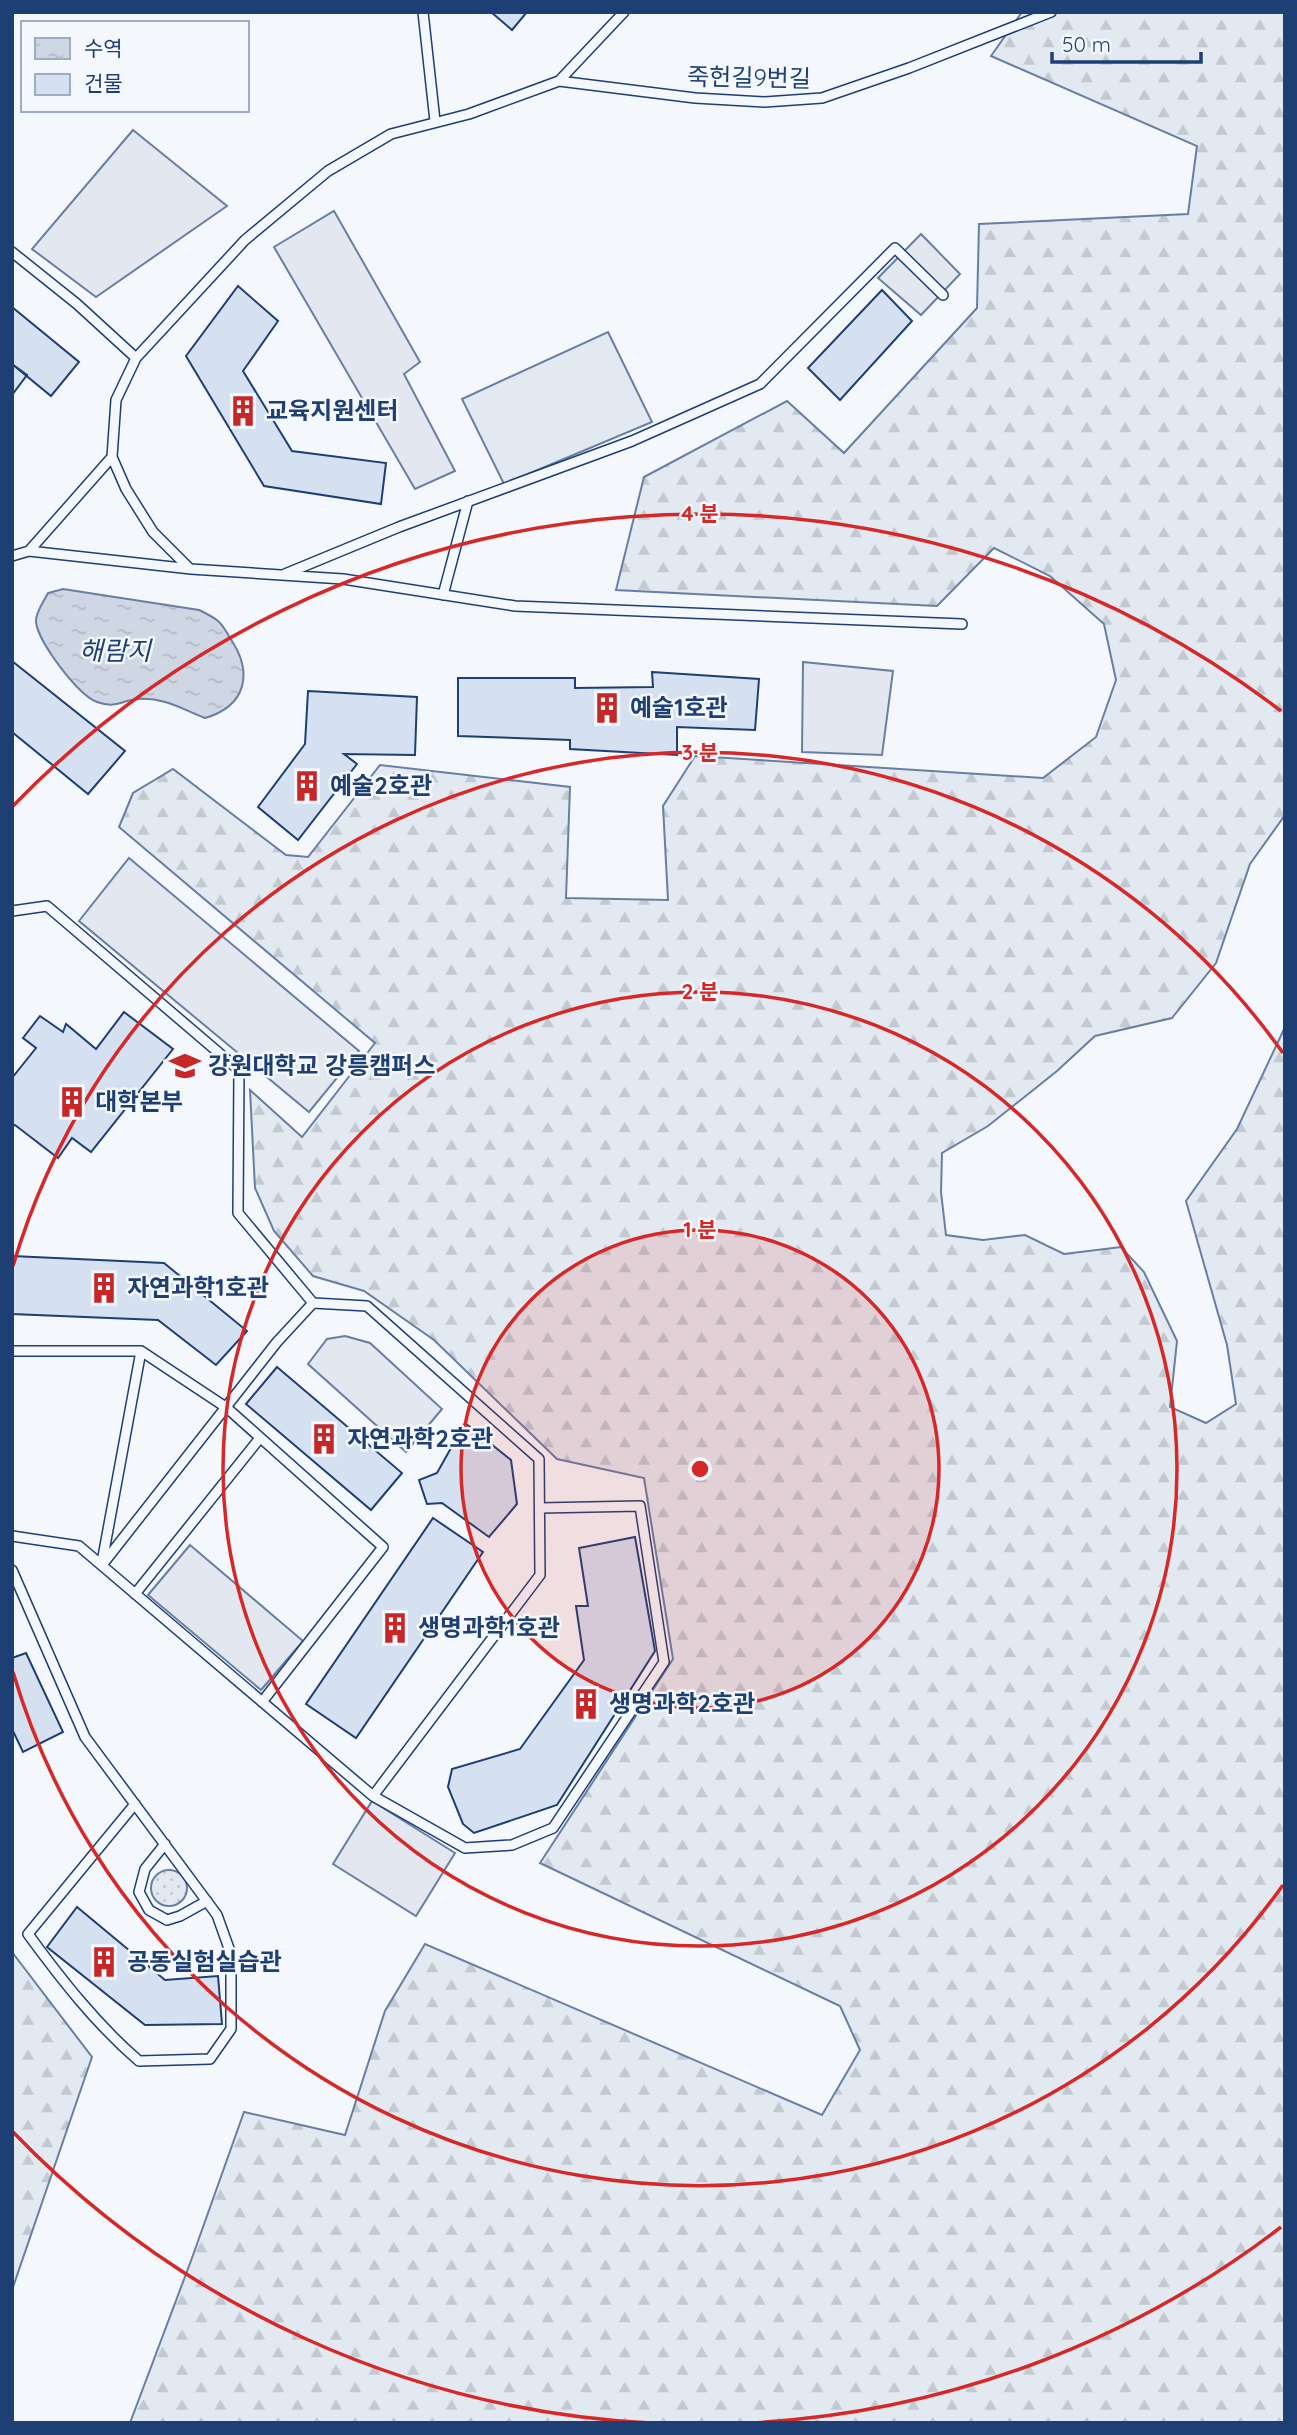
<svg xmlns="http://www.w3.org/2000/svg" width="1297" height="2435" font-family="Quicksand,'Noto Sans KR',sans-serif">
<defs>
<pattern id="grass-dots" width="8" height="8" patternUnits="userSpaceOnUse" patternTransform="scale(1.75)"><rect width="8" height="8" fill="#e3e9f0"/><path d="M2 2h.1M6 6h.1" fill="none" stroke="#c2c9d1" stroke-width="1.8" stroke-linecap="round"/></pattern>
<pattern id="forest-firs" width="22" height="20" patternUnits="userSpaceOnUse" patternTransform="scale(1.75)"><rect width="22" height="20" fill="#e3e9f0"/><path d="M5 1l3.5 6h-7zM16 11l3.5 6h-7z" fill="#c2c9d1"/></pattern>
<pattern id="water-ripples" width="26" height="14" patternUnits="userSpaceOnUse" patternTransform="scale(1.75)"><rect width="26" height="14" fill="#cfd7e4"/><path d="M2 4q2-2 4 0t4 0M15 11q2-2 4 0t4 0" fill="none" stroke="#b1bac7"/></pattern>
</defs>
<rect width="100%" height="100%" fill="#f4f7fb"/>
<path fill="url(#grass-dots)" stroke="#687fa3" stroke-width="2" d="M151 1888a18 18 0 1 1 36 0a18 18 0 1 1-36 0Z"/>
<path fill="url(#forest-firs)" stroke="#687fa3" stroke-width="2" d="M1022,12H1285V815L1250,864L1216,963L1172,1018L1095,1036L1057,1071L988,1126L942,1153L941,1192L946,1235L983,1240L1025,1235L1064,1254L1121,1247L1144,1272L1177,1341L1170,1407L1206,1423L1236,1404L1227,1345L1186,1201L1237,1129L1285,1027V2423H130L192,2258L244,2112L345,2135L385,2011L425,1944L822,2115L860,2050L840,2006L540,1863L673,1659L644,1478L557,1459L434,1340L364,1291L313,1276L274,1231L255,1188L250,1090L302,1137L375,1043L119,827L133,793L173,769L286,855L308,857L380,765L570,787L566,898L668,900L663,806L695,756L1043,778L1096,737L1116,680L1104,624L1050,576L994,548L937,606L616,590L644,477L787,401L844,453L977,308L979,224L1188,214L1197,146L991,56Z
M12,1952L92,2057L12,2290Z"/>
<path fill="#e3e9f0" stroke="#687fa3" stroke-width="2" d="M608,332L652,422L504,484L462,399Z"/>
<path fill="#e3e8f0" stroke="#687fa3" stroke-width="2" d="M133,130L227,206L96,297L32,249Z
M334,211L420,362L404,374L455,471L415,489L274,247Z
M921,234L960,274L921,315L878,278Z
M803,662L893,671L882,755L802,752Z
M129,858L359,1051L309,1112L79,921Z
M345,1336L370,1343L442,1409L406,1452L308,1364L327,1339Z
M190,1545L303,1641L261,1690L148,1595Z
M372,1801L455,1853L416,1916L333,1864Z"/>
<path fill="url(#water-ripples)" stroke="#687fa3" stroke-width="2" d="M63,589L199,610C205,613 212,616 218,621C223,625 227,633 230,638C254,673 246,706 205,718C182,709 164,697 138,699C122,700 117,709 97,702C78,695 38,642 36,622C35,613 44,601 48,593Z"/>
<path fill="#d5e0f0" stroke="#1d3f73" stroke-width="2" d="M491,12H527L512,30Z
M238,286L278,321L243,371L292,451L386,463L381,504L264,486L186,356Z
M882,290L912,321L840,400L808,368Z
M12,307L79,362L51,396L12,364Z
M12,364L27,375L12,395Z
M12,661L125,751L88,794L12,732Z
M652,672L759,679L755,730L677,727V755L570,749V740L458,736V678H575V688L653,687Z
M308,691L417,697L415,755L344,754L357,764L298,840L258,807L305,744Z
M124,1012L173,1049L91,1152L72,1138L58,1158L15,1125L12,1126V1078L36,1048L23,1038L40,1016L63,1032L66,1024L96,1049Z
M12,1256L164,1263L247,1331L216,1365L158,1320L12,1314Z
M277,1367L402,1473L371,1510L246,1404Z
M465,1423L511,1460L517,1504L489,1537L442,1503L427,1504L419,1480L437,1473Z
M433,1518L483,1552L356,1738L306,1704Z
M635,1537L655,1651L557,1805L474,1833L463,1824L448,1787L452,1769L520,1749L584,1660L576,1606H588L579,1548Z
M26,1653L63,1732L23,1752L12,1729V1658Z
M77,1907L165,1980L218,1976L222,2024L145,2025L47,1947Z"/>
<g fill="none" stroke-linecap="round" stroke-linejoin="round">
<defs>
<path id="service" d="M423,12L435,121
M559,81L695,98L765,102L822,98L909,68L1051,12
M12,252L77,304L136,358
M112,457L126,489L153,532L190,569
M29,551L112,457L116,400L136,358L245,240L328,171L391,134L469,114L559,81L624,12
M12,556L29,551L191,569L343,579L515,606L962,624
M285,574L399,527L632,441L760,384L895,248L943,295
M443,595L468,501
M12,911L47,906L239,1070L238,1213L313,1303
M12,1351H141L227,1408L383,1547L262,1702
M12,1536L79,1546L373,1796L540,1575L539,1459L367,1306L313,1303L277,1342L102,1565
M102,1562L141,1351
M12,1570L85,1737L217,1915L231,1954V2029L210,2059L139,2061C96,2024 61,1979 28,1934L135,1804
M135,1594L260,1438
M373,1796L465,1848L512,1845L553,1828L664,1662L640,1506L540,1508
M165,1844L145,1869L139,1892L149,1910L167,1920L180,1916L207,1901"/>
</defs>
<use href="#service" stroke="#1d3f73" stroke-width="12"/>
<use href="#service" stroke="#f4f7fb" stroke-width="9"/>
</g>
<circle cx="700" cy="1469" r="239" fill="#d62828" fill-opacity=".12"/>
<g fill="none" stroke="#d62828" stroke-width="3.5">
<circle cx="700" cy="1469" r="239"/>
<circle cx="700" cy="1469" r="477"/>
<path d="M1283 1885A716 716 0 0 1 13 1672M13 1266A716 716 0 0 1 1283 1053"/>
<path d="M1281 2227A955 955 0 0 1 750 2423M650 2423A955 955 0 0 1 13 2132M13 806A955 955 0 0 1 1281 711"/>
</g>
<defs>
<symbol id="building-bare" viewBox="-9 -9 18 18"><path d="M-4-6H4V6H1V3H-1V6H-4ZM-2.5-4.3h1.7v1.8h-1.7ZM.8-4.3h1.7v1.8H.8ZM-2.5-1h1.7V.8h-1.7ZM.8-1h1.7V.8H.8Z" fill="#c62828" stroke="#f4f7fb" stroke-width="2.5" paint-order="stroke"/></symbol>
<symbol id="university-bare" viewBox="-9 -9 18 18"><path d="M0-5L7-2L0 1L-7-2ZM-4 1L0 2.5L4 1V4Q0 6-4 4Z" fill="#c62828" stroke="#f4f7fb" stroke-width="2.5" paint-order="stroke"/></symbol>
</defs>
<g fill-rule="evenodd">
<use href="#building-bare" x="221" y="389" width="44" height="44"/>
<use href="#building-bare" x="585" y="686" width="44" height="44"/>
<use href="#building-bare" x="285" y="764" width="44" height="44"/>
<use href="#university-bare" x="163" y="1044" width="44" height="44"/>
<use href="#building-bare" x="50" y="1080" width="44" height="44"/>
<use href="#building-bare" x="82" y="1266" width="44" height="44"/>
<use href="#building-bare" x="302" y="1417" width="44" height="44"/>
<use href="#building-bare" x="373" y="1606" width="44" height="44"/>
<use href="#building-bare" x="564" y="1682" width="44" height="44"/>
<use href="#building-bare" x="82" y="1940" width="44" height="44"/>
</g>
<g text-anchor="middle" stroke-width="5" stroke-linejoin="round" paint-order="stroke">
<g font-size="24" fill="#1d3f73" stroke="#f4f7fb">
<text transform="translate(749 78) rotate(1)" y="8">죽헌길9번길</text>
</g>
<g font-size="24" font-weight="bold" fill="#1d3f73" stroke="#f4f7fb" text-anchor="start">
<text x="266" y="419">교육지원센터</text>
<text x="630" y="716">예술1호관</text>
<text x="330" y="794">예술2호관</text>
<text x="208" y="1074">강원대학교 강릉캠퍼스</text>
<text x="95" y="1110">대학본부</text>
<text x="127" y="1296">자연과학1호관</text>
<text x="347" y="1447">자연과학2호관</text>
<text x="418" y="1636">생명과학1호관</text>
<text x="609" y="1712">생명과학2호관</text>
<text x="127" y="1970">공동실험실습관</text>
</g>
<g font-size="26" font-style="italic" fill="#1d3f73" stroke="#f4f7fb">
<text x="115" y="660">해람지</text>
</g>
</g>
<circle cx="700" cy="1469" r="10" fill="#d62828" stroke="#f4f7fb" stroke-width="3.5"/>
<g font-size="21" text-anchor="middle" font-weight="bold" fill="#d62828" stroke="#f4f7fb" stroke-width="5" stroke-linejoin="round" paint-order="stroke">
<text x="700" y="521">4 분</text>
<text x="700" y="760">3 분</text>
<text x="700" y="999">2 분</text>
<text x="700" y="1237">1 분</text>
</g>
<rect width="1297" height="2435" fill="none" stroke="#1d3f73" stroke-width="28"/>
<rect x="21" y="21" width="228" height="91" fill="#f4f7fb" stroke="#9eadc5" stroke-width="2"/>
<rect x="35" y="38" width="35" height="21" fill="url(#water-ripples)" stroke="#9eadc5" stroke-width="2"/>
<text x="84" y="56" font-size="21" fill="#1d3f73">수역</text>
<rect x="35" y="74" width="35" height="21" fill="#d5e0f0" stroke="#9eadc5" stroke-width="2"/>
<text x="84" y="91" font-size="21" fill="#1d3f73">건물</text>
<path d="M1052 52v10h149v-10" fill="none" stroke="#1d3f73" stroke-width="3.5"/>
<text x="1062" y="52" font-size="21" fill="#1d3f73" stroke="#f4f7fb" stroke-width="5" paint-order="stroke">50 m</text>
</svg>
